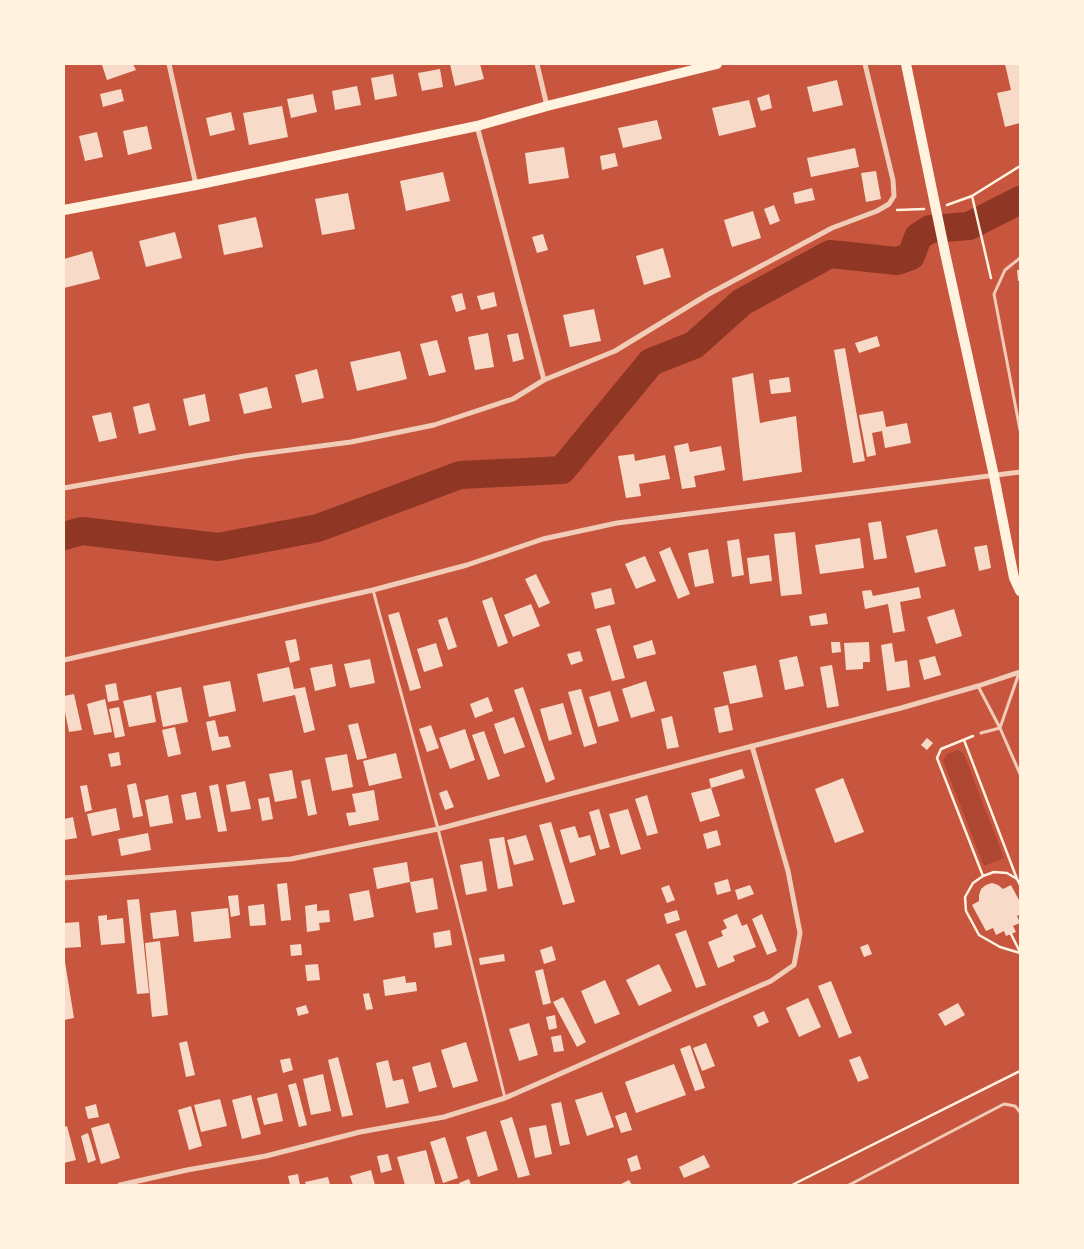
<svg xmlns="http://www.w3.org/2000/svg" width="1084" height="1249" font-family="Raleway,sans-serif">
<rect width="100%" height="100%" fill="#c8553d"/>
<path fill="#ae4732" d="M958,750L964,754L1004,858L984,866L943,761L947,754Z"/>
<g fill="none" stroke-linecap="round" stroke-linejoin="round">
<path stroke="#8f3625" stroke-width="28" d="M64,536L82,531L218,547L318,528L460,475L562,470L651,362L694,345L742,302L830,254L897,261L911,256L918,237L930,229L969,226L1020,200"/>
</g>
<path fill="#f7dbc8" d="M105,64H133L136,70L107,80L102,65Z
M450,64H480L484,79L455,86Z
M1005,64H1020V123L1005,127L997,93L1011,90Z
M440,69L443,87L422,91L418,73Z
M393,74L397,96L375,100L371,78Z
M837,80L843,105L813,112L807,87Z
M357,86L361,105L335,110L332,91Z
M121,89L124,101L103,107L100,94Z
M313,94L317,112L291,118L287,99Z
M769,94L772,108L761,111L757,98Z
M749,100L756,127L719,136L712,108Z
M282,106L288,137L249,145L243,113Z
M231,112L235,130L210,136L206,118Z
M657,120L662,139L623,148L618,128Z
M147,126L152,149L128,155L123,131Z
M97,132L103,157L85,161L79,136Z
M564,147L569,178L529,184L525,153Z
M855,148L859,167L811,177L807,158Z
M615,153L618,166L602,170L600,156Z
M876,171L881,199L866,202L861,173Z
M443,172L450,201L406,211L400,181Z
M812,188L815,200L795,204L793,193Z
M348,193L355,229L322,235L315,199Z
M774,205L780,221L770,225L764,209Z
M753,211L761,238L732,247L724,220Z
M256,217L263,247L224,255L218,225Z
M175,232L182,258L146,267L139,241Z
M543,234L548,250L537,253L532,237Z
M663,248L671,277L644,285L636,256Z
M92,251L100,279L64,288V259Z
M1017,270H1020V281H1018Z
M494,292L497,306L481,310L477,296Z
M462,293L466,309L456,312L451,296Z
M594,309L601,341L570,347L563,315Z
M488,333L494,367L475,370L468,337Z
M518,333L524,359L513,362L507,335Z
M877,336L880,346L859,353L855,343Z
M437,340L446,372L429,376L420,344Z
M845,348L865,461L853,463L834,350Z
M400,351L407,379L357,391L350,362Z
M317,369L324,398L302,403L295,375Z
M753,373L760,423L796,416L802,472L743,481L732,378Z
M789,377L791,392L771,394L769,380Z
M267,387L272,408L244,414L239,394Z
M205,394L210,421L189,426L183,399Z
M149,403L156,430L139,434L133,407Z
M883,411L886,427L907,423L911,443L885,448L882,431L872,433L876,455L867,457L859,415Z
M111,412L117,438L99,442L92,416Z
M688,443L690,452L721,446L725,470L694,476L696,487L682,489L674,446Z
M634,454L635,461L665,455L670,479L639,484L641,496L626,498L618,456Z
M881,521L887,558L874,560L868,523Z
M937,529L946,566L915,573L906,536Z
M795,532L802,594L781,596L774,534Z
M860,538L864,568L820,574L815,545Z
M739,539L744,575L732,577L727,541Z
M987,545L991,568L979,571L974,547Z
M670,547L690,594L678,599L659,552Z
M708,549L714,583L695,587L688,553Z
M769,555L772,581L750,584L747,558Z
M645,556L656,581L636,589L625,564Z
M536,574L550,603L539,608L525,579Z
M919,587L921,598L900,602L905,631L893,633L888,604L865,609L862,591L871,590L873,596Z
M611,588L615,604L595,609L591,593Z
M492,597L508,643L498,647L482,601Z
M531,604L540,626L513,637L504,615Z
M954,609L962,636L936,644L927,617Z
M399,612L421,688L410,691L388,615Z
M826,613L828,624L811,626L809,616Z
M447,617L457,647L448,650L438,620Z
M610,625L625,678L612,681L596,629Z
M296,639L300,660L290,663L285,641Z
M652,640L656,654L637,659L633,646Z
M831,642H840L841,652L832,653Z
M869,642L870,662H863V669L846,670L844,643Z
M436,643L443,666L424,672L417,649Z
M892,643L895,662L907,660L910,687L887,691L881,645Z
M580,651L583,661L571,665L567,654Z
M797,656L804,686L785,690L779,660Z
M935,656L941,675L924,680L919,660Z
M370,659L375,683L350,688L344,664Z
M332,664L336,686L315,691L310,668Z
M756,665L763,697L730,704L723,672Z
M832,665L839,706L827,708L820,667Z
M289,667L294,689L305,687L315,730L304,733L295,695L263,702L257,674Z
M230,681L236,711L209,717L203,686Z
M646,681L655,711L631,718L622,689Z
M116,683L119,700L108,702L105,685Z
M181,687L188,722L163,727L156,692Z
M523,687L555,779L546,783L514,690Z
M581,689L597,743L584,747L568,692Z
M610,691L619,721L598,727L589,697Z
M74,694L82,730L69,732L64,707V696Z
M151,695L156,722L129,727L123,701Z
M488,697L493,711L475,718L470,704Z
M105,699L112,732L94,735L87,704Z
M563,703L572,734L549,741L540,709Z
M728,705L733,730L719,733L714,708Z
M119,707L125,736L115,738L109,709Z
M672,716L679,747L667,749L661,719Z
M514,717L525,747L504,754L494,724Z
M215,720L219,737L228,736L231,747L212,751L206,722Z
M358,723L367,758L357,760L348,725Z
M431,725L439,748L427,752L419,729Z
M175,727L181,754L168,757L162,730Z
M465,729L475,760L450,769L439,738Z
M484,731L500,776L488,780L472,735Z
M927,738L933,743L927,750L921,745Z
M119,752L121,765L111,767L108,754Z
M396,753L402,778L369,786L363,761Z
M347,754L353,787L332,791L325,758Z
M742,769L745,778L711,788L720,816L700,822L691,793L711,788L709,779Z
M292,770L297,798L275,802L269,774Z
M843,778L864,832L835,843L815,789Z
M310,779L317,814L308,816L301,781Z
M245,781L251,809L231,812L226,785Z
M136,783L143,816L133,818L127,785Z
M218,784L227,831L218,832L209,786Z
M87,785L92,810L85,812L80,786Z
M374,790L379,820L349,826L346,813L356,812L352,794Z
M447,790L454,807L445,810L439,793Z
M196,792L201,818L186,820L181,795Z
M168,795L173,823L150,827L145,800Z
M647,795L658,833L647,836L635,799Z
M269,797L273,819L262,821L258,799Z
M116,808L120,830L92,836L87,814Z
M599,809L610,847L600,850L589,812Z
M628,809L641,849L621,855L609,814Z
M73,817L77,838L64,840V819Z
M551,822L575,902L563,905L539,825Z
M575,826L579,838L590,835L596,855L570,863L560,830Z
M717,830L721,845L707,849L703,834Z
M148,833L151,850L121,856L118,839Z
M526,835L534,860L514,865L507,840Z
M504,837L513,886L498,889L489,839Z
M482,861L487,891L466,895L460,865Z
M407,862L410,882L377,889L373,868Z
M433,878L438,909L416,913L410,882Z
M728,879L731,891L717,895L714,883Z
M287,883L291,920L281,921L277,884Z
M992,883L998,885L1003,889L1011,885L1020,902V914L1017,916L1020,923L1013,926L1016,932L1006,936L1004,931L996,935L993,928L986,931L972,905L979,901V895L981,889L986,885Z
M669,885L675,900L667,903L661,888Z
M750,885L754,894L738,900L735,890Z
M369,890L374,917L354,921L349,894Z
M238,895L240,915L231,917L228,896Z
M139,899L149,993L137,994L127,900Z
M264,904L266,925L250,926L248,906Z
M317,904V911L329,910L330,922L319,923L320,930L307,932L305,906Z
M228,908L231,938L194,942L191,912Z
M176,910L179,936L153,939L150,913Z
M677,910L680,920L667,924L664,914Z
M737,914L742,926L747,924L756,947L733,956L735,961L718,968L708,942L723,936L721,931L727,928L723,920Z
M762,914L777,951L767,955L752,919Z
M107,915V920L123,918L125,943L101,945L98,916Z
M79,922L81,947L64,948V923Z
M450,930L452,945L435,948L433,933Z
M686,930L706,985L696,988L675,934Z
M160,941L168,1015L152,1017L145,943Z
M301,944L302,955L291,956L290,945Z
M868,944L872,954L864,957L860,947Z
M552,946L556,960L544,964L540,950Z
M504,954L505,961L480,965L479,958Z
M64,962H65L74,1018L64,1020Z
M318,964L320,980L307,981L305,965Z
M659,964L672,991L639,1006L626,980Z
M543,969L551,1003L543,1005L535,971Z
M405,976L406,983L416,982L417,991L385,996L383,980Z
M605,980L620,1014L595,1024L581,991Z
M831,981L852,1033L839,1038L818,986Z
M369,993L373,1009L366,1010L363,994Z
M563,997L586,1042L577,1047L553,1002Z
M808,998L821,1027L799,1037L786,1008Z
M958,1003L965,1015L945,1026L938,1014Z
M306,1005L309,1013L298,1016L296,1008Z
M764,1011L769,1022L758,1027L753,1016Z
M555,1015L557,1028L549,1030L546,1017Z
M529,1023L538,1055L519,1061L509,1029Z
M561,1035L564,1051L554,1052L551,1037Z
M187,1041L195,1075L186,1077L179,1043Z
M466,1042L478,1081L453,1088L441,1050Z
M706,1043L715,1066L702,1071L693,1048Z
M690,1045L705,1088L695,1091L680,1049Z
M860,1056L869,1078L858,1082L849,1060Z
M338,1057L353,1115L342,1117L328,1060Z
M290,1058L293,1070L283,1073L280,1060Z
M388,1060L393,1081L403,1079L409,1103L386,1108L376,1063Z
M430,1062L437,1087L419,1092L412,1067Z
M674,1064L686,1095L636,1113L625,1082Z
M323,1074L331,1111L311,1115L303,1079Z
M296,1083L307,1125L299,1127L288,1085Z
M602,1092L614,1127L587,1136L575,1100Z
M277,1093L283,1121L264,1125L257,1098Z
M251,1095L261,1134L242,1139L232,1100Z
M220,1099L227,1126L201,1132L194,1105Z
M561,1102L570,1144L560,1146L551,1104Z
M96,1104L99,1117L88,1119L85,1107Z
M191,1106L202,1146L189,1150L178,1110Z
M626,1112L632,1130L621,1133L615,1116Z
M512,1117L530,1175L518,1178L500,1121Z
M109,1123L120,1158L101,1164L91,1128Z
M546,1125L552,1154L535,1158L529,1128Z
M67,1126L76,1160L64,1163V1127Z
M486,1131L498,1170L478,1177L466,1137Z
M88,1133L96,1160L88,1163L81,1136Z
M445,1137L458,1178L443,1183L430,1142Z
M426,1150L435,1184L430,1185H405L397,1157Z
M388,1154L392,1170L381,1173L377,1156Z
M637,1155L641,1169L631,1172L627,1159Z
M704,1155L710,1167L684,1178L679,1167Z
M371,1170L375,1185H353L350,1176Z
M298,1174L300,1185H290L288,1176Z
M328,1177L330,1185H306L305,1182Z
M469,1179L471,1185H460L459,1183Z
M629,1180L632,1185H619Z"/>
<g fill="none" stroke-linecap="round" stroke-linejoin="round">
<path stroke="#fff3e0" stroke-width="2.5" d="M972,196L991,278
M947,205L972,196L1020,166
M897,210L924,209
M973,736L941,749L937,758L983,876
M964,740L1017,879
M1020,885L1017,879L1007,873L994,872L983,876L973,883L965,897L966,911L979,935L1000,947L1020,953
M1011,934L1020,952
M792,1185L1020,1071"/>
<path stroke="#f1ccb7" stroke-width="3" d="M1020,258L1005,270L994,294L1020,430
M373,590L438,829L505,1098
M978,686L1000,728L1020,774
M981,733L1000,728L1019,673
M849,1185L1004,1104L1015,1106L1020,1112"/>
<path stroke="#f1ccb7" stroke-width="5" d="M169,64L196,185
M537,64L547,106
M477,126L544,380
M64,488L245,456L351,442L434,425L513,399L544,380L615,351L707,295L832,228L877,211L889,204L894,196L893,180L865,64
M64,660L373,590L467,565L543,539L617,523L1020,472
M64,878L291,859L438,829L706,758L901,708L978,686L1020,672
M120,1185L187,1170L266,1156L360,1132L444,1117L505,1098L771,981L794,965L800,933L788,871L752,746"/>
<path stroke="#fff3e0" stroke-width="10" d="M906,64L945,253L994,476L1014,578L1020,591
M64,210L196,185L477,126L547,106L717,64"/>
</g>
<rect width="1084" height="1249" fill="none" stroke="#fff3e0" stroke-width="130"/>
</svg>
